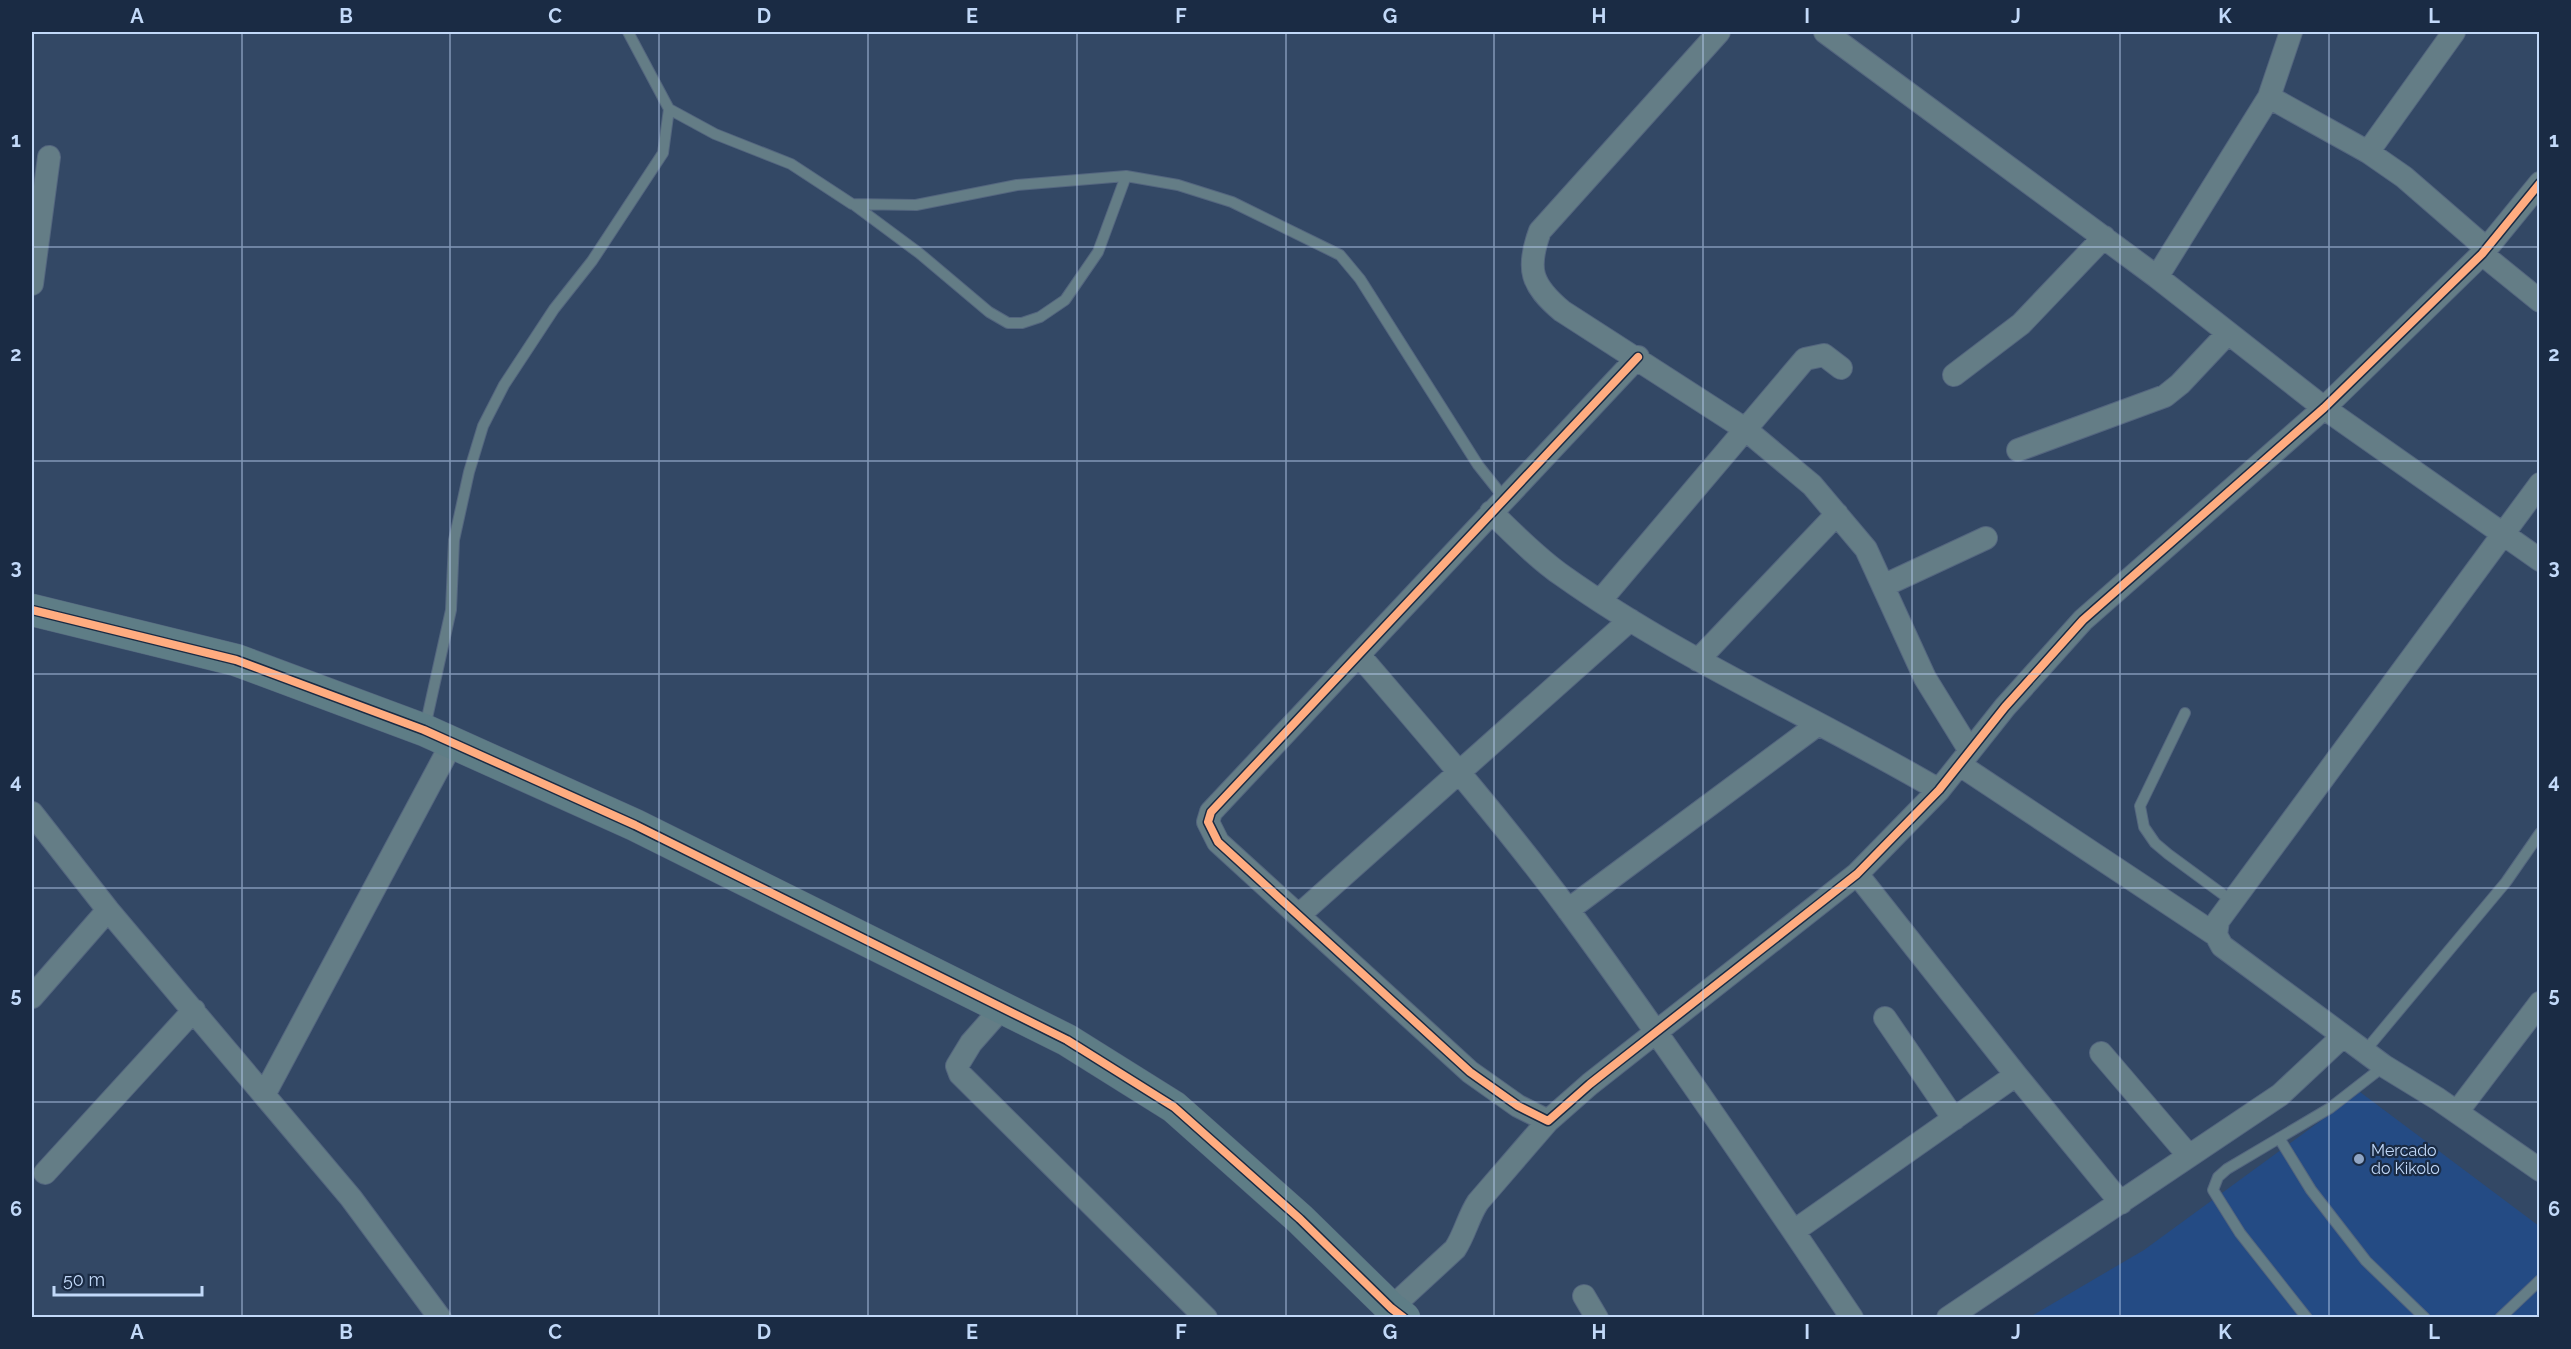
<svg xmlns="http://www.w3.org/2000/svg" width="2571" height="1349" font-family="Raleway,sans-serif">
<rect width="100%" height="100%" fill="#334865"/>
<path fill="#244b84" d="M2360,1092L2539,1226V1317L2028,1318L2144,1250Z"/>
<g fill="none" stroke-linecap="round" stroke-linejoin="round">
<defs>
<path id="lane" d="M628,32L669,109
M853,204L919,253L989,312L1008,323H1022L1040,317L1065,300L1098,252L1126,176
M2185,713L2140,806L2144,827L2155,843L2168,854L2232,901
M425,727L451,610L454,540L469,472L483,426L504,385L554,309L592,261L663,153L669,109L715,134L791,164L852,204L916,205L1017,185L1126,176L1178,185L1232,202L1340,255L1360,279L1478,465L1505,499
M2365,1051L2506,882L2540,833
M2279,1138L2311,1190L2366,1261L2425,1318
M2307,1318L2240,1233L2213,1190L2218,1177L2227,1169L2330,1108L2384,1066
M2500,1318L2540,1280"/>
<path id="street" d="M1719,32L1540,231C1526,269 1531,285 1562,311L1745,429L1812,485L1866,549L1925,678L1970,751
M1825,32L2157,277L2324,408L2540,560
M2269,97L2368,152L2404,177L2487,249
M2368,152L2454,32
M2482,254L2540,301
M2157,277L2269,97L2291,32
M32,284L49,157
M1638,357L1211,812L1208,822L1218,842L1470,1072L1518,1106L1548,1121L1590,1084L1857,874L1939,790L2005,707L2083,620L2324,408L2482,254L2540,183
M1954,375L2021,324L2104,237
M2018,450L2165,396L2180,384L2228,333
M1491,512C1514,534 1537,558 1563,576C1681,660 1815,717 1939,790
M1883,586L1986,538
M1600,601L1805,359L1824,355L1841,368
M1359,655C1431,739 1504,823 1569,911C1667,1044 1760,1181 1852,1318
M1698,660L1837,514
M1960,765L2216,935L2222,946L2384,1066L2438,1099L2540,1170
M32,813L108,910L351,1198L440,1318
M1857,874L2016,1075L2121,1203
M1568,910L1817,725
M1299,915L1630,620
M2216,935L2218,921L2540,484
M32,997L108,910
M1001,1009L971,1043L957,1066L960,1074L1206,1318
M1885,1018L1954,1119
M2101,1053L2189,1156
M265,1093L452,743
M2457,1112L2540,1003
M45,1173L194,1010
M1794,1231L2016,1075
M1584,1296L1597,1318
M1391,1308L1455,1249C1465,1234 1468,1217 1478,1202L1548,1121
M1948,1318L2280,1095L2343,1036"/>
<path id="secondary" d="M32,610L236,660L424,730L635,825L1067,1040L1174,1107L1300,1219L1391,1308L1404,1318"/>
</defs>
<use href="#lane" stroke="#54667f" stroke-width="12"/>
<use href="#street" stroke="#54667f" stroke-width="24"/>
<use href="#secondary" stroke="#54667f" stroke-width="33"/>
<use href="#lane" stroke="#647d86" stroke-width="10"/>
<use href="#street" stroke="#647d86" stroke-width="22"/>
<use href="#secondary" stroke="#5e7d86" stroke-width="32"/>
<defs>
<path id="cycleway" d="M1638,357L1211,812L1208,822L1218,842L1470,1072L1518,1106L1548,1121L1590,1084L1857,874L1939,790L2005,707L2083,620L2324,408L2482,254L2540,183
M32,610L236,660L424,730L635,825L1067,1040L1174,1107L1300,1219L1391,1308L1404,1318"/>
</defs>
<use href="#cycleway" stroke="#1a2b44" stroke-width="11"/>
<use href="#cycleway" stroke="#ffac80" stroke-width="8"/>
</g>
<path fill="none" stroke="#c2d9f9" stroke-width="1.5" stroke-opacity="0.55" d="M242,32V1318M450,32V1318M659,32V1318M868,32V1318M1077,32V1318M1286,32V1318M1494,32V1318M1703,32V1318M1912,32V1318M2120,32V1318M2329,32V1318M32,247H2540M32,461H2540M32,674H2540M32,888H2540M32,1102H2540"/>
<circle fill="#90a6c5" stroke="#1a2b44" stroke-width="2" cx="2359" cy="1159" r="6"/>
<g text-anchor="middle" stroke-width="4.5" stroke-linejoin="round" paint-order="stroke">
<g font-size="16" fill="#c2d9f9" stroke="#1a2b44" text-anchor="start">
<text x="2371" y="1156">Mercado<tspan x="2371" dy="18">do Kikolo</tspan></text>
</g>
</g>
<rect width="2571" height="1349" fill="none" stroke="#1a2b44" stroke-width="66"/>
<path d="M54 1286v9h148v-9" fill="none" stroke="#c2d9f9" stroke-width="3"/>
<text x="63" y="1286" font-size="18" fill="#c2d9f9" stroke="#1a2b44" stroke-width="4.5" paint-order="stroke">50 m</text>
<rect x="33" y="33" width="2505" height="1283" fill="none" stroke="#c2d9f9" stroke-width="2"/>
<g font-size="20" text-anchor="middle" font-weight="bold" fill="#c2d9f9">
<text x="137" y="23">A</text>
<text x="346" y="23">B</text>
<text x="555" y="23">C</text>
<text x="764" y="23">D</text>
<text x="972" y="23">E</text>
<text x="1181" y="23">F</text>
<text x="1390" y="23">G</text>
<text x="1599" y="23">H</text>
<text x="1807" y="23">I</text>
<text x="2016" y="23">J</text>
<text x="2225" y="23">K</text>
<text x="2434" y="23">L</text>
<text x="16" y="147">1</text>
<text x="2554" y="147">1</text>
<text x="16" y="361">2</text>
<text x="2554" y="361">2</text>
<text x="16" y="574">3</text>
<text x="2554" y="574">3</text>
<text x="16" y="788">4</text>
<text x="2554" y="788">4</text>
<text x="16" y="1002">5</text>
<text x="2554" y="1002">5</text>
<text x="16" y="1216">6</text>
<text x="2554" y="1216">6</text>
<text x="137" y="1339">A</text>
<text x="346" y="1339">B</text>
<text x="555" y="1339">C</text>
<text x="764" y="1339">D</text>
<text x="972" y="1339">E</text>
<text x="1181" y="1339">F</text>
<text x="1390" y="1339">G</text>
<text x="1599" y="1339">H</text>
<text x="1807" y="1339">I</text>
<text x="2016" y="1339">J</text>
<text x="2225" y="1339">K</text>
<text x="2434" y="1339">L</text>
</g>
</svg>
